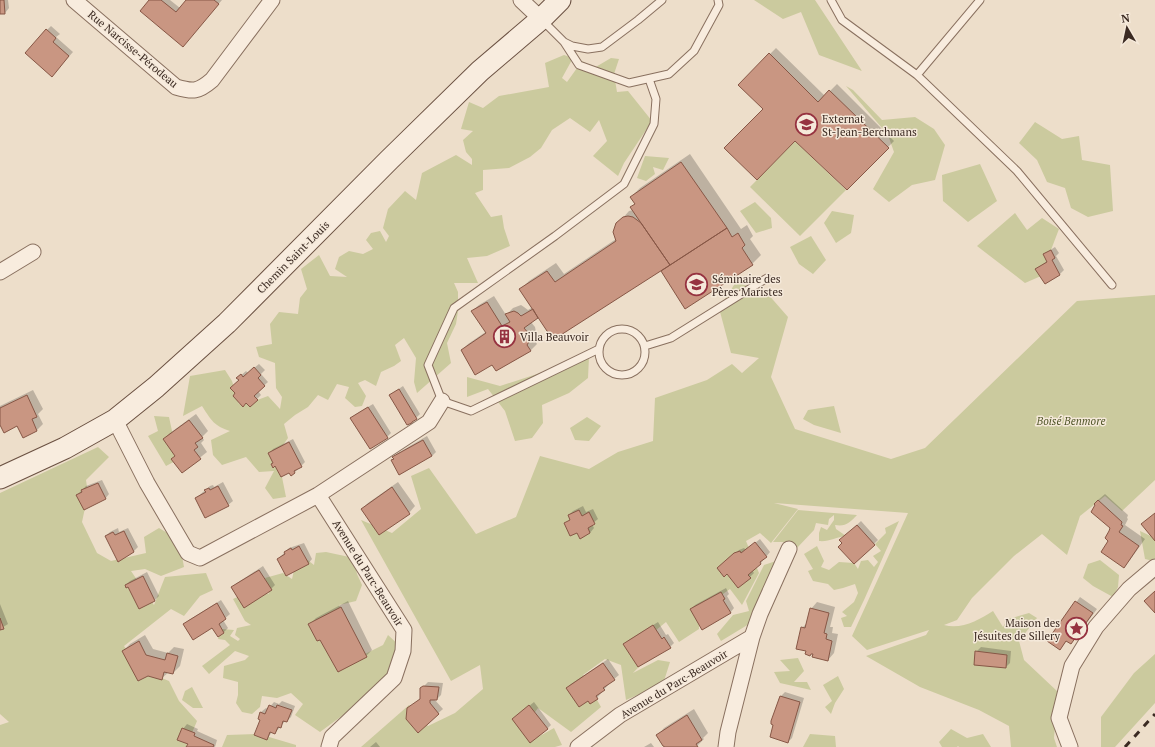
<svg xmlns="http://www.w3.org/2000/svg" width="1155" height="747" font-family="'PT Serif',serif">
<rect width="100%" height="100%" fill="#eddeca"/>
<path fill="#cbca9e" d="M754,0H815L862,71L819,55L801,12L783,19Z
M564,55L573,58L562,78L567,82L582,61L594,68L611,58L619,59L614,74L617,92L628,91L652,121L624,163L618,176L593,156L607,141L599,120L590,132L570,118L552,130L541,148L530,157L509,168L483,170V190L475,193L491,217L502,215L504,228L510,246L487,256L467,258L478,283H454L458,292V311L456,324L447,343L451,363L417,393L414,382L416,358L404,338L395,345L401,361L394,366L381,372L376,386L365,380L358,383L366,396L362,406L355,407L345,398L349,387L337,384L328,400L318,395L308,407L295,415L284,424L288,438L281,448V472L286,497L273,499L265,488L274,471L259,472L246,457L222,465L213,455L211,440L230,431C214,426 211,420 202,406L183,416L190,376L225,370L232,381L239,404H247L268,396L280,409L282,397L276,388L275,363L259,357L256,347L272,344L270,324L279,312L298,314L300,298L307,289L301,269L319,255L330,276L347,277L335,269L339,257L349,251L363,254L373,249L366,240L371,233L380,231L386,242L389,236L383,228L388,209L405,191L416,200L422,173L456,155L472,165V159L466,152L463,140L473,131L461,129L469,102L483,108L499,96L549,87L545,63Z
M846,86L853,90L882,120L915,117L934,129L945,145L935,180L912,185L889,202L873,189L894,152L888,135Z
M1035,122L1062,139L1079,136L1082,160L1110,165L1113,211L1088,217L1071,208L1065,188L1047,182L1037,160L1019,143Z
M795,141L846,190L800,236L750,187Z
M645,156L669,158L663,170L653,167L655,174L646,181L637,178Z
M980,164L997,201L968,222L943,201L942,175Z
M755,202L771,218L772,228L756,233L740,211Z
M832,211L854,215L851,233L836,243L824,223Z
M1015,213L1027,230L1042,218L1059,229L1041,276L1025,283L977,246Z
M811,236L826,260L813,274L799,264L790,247Z
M736,282L767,293L788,317L771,377L795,429L891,459L925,448L1077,301L1155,295V480L1122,511L1105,496L1080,516L1067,555L1042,534L1014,556L972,598L957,620L944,625C961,630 979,620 993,611L1003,627L1008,619L1029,613L1037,618L1019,641L1024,660L1058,692L1054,738L1057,747H1011L1009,726L979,710L920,687L866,656L926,635L929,630L867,650L852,636L908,513L774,503L798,509L771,543L760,533L746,541L759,573L742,605L730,589L699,611V629L679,642L666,622L645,639L655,650L633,673L658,660L670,662L663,684L626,700L621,665L605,659L583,675L601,707L571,732L538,708L527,723L538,737L554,728L562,745L555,747H361L409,705L428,726L455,713L483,689L480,665L451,681L361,520L392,533L421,509L411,476L429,468L476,534L516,517L540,456L589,469L618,452L653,441L655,398L707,380L732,364L742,373L759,358L731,353L719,308Z
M589,357L588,378L569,393L542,405L543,423L532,438L515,441L505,411L488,389L467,397V377L500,386Z
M834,406L841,433L814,425L803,419L808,410Z
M154,416L169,417L172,431L183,457L166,466L148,436L158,431Z
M587,417L601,426L589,441L575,440L570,428Z
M98,447L109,457L86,480L88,494L82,522L97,553L111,561L146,553L144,537L159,528L179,540L184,567L161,576L145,569L131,571L154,605L165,577L206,573L213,590L200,596L184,616L171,609L124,646L140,669L169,681L179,701L197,721L186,747H0V725L9,722L0,714V493Z
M798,510L857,515C850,522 846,527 835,525L836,529L846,536C836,537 829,542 819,541V533L821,527L827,530L834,520V515L829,519L828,525L816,523L814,530L797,548L783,542H773Z
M899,521L864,600L851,627H844L841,618L847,616L842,612L854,602L858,593L855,584L843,588L834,590L828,584L813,581L808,571L813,569L804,554L817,546L824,561L821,567L829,570L839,562L854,563L858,569L861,561L868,560L874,567L878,562L873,556L881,551L875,544L886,533L885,528Z
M1140,531L1155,538V558L1153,561L1145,559Z
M326,552L354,558L357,574L362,585L356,601L339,605L345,616L359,657L383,645L388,635L402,648L385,679L369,696L320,732L295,715L303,704L291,693L277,698L262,696L260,707L252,714L242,712L236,703L238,695V682L223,678L224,666L245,660L249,656L235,651L209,674L202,666L230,645L225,640L218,639L222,629L234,630L230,636L238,641L240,639L235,635L237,628L251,625L245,621L233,599L254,589L269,594L265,578L283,573L292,579L295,566L305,558L314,565L316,553Z
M1100,560L1119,575L1118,587L1113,597L1093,586L1083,578L1088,564Z
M776,561L749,624L721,641L717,634L733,615L749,611L746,601L764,565Z
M1155,654V703L1115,747H1101V717L1134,673Z
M798,658L804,671L794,682H807L811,690L780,683L774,672L790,671L780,660Z
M838,676L844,689L835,703L831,714L825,707L832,701L823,685Z
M192,687L203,708H193L182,700L185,691Z
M951,729L967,738L983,734L991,747H959L958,746L957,747H942L939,742Z
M259,734L296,745V747H222L227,735Z
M810,734L835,736L836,747H803Z"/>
<path fill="#0003" d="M0,0H8L9,8L5,13H0Z
M150,0H170L180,8L187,0H222L187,41Z
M51,26L60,34L56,37L73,52L56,71L47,30Z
M776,48L825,96L837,84L894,141L847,189L739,85Z
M690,154L741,229L747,225L753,236L750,239L761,255L752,264L686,307L661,269L539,316L531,322L535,327L536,332L533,338L537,344L531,350L497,369L492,364L462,350L468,344L487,331L472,311L479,305L494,296L506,315L513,308L521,305L524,307L528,310L533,307L521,289L529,281L556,263L564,274L616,239L614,232V228L629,211L633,210L632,207L636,203L631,197L640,188Z
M1055,247L1059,253L1056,256L1064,270L1060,274L1045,283L1037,269L1048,260L1044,254Z
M259,364L265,370L261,374L268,382L258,391L261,395L250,406L238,378L246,371L248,373Z
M403,386L420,414L412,422L390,395Z
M33,390L43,409L38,414L43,424L37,430L23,437L18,425L0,423V406Z
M373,404L391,433L387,437L351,418L356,414Z
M196,414L208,431L202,437L204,440L201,443L207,452L182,472L176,455L164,439L170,433Z
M427,436L436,452L432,456L394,459L393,457L398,453Z
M293,439L305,462L295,472L276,465L269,454L273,449Z
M102,480L109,494L105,499L77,495L86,486Z
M223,482L233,501L228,505L196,498L210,486L213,485L214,487Z
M398,482L415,506L409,513L362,509L368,503Z
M1105,494L1128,515L1127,518L1128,519L1125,525L1145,539L1130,560L1124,566L1109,541L1111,528L1097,505L1098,500Z
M583,506L586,512L593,509L598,519L592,524L594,528L590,533L577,532L565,524L571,519L569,515L573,511Z
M861,521L878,540L874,544L843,543L845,536Z
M118,528L119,532L128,528L138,547L134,551L118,560L106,536L110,532Z
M760,539L770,552L761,563L752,570L754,573L750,577L722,564L739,550L744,548L746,550Z
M304,543L312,559L308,564L278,559L289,548Z
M263,566L275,585L271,589L232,587L237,583Z
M147,572L159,596L155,600L140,608L128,586L126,585L130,581Z
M726,588L729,594L727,596L734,608L730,613L691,609L695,605Z
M1080,597L1097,609L1075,639L1071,643L1067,640L1060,649L1049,641Z
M221,600L230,614L223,620L228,628L224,632L218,635L213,627L185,624L189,620Z
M348,601L372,650L366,656L321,638L309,625L316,618Z
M817,602L835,607L830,627H833L832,633L838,634L834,653L828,660L807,650L802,628L808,622L811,609Z
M0,604L8,624L0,629Z
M658,622L666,635L668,634L674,643L670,647L625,644L629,640Z
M145,635L153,649L168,653L174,647L184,649L180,666L173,673L169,672L162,678L123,651L130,644Z
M981,647L1011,651L1010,663L1006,667L976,652Z
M608,659L619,675L608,684V685L597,698L588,700L567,688L571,684Z
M428,682L443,683L441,695L437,699H434L443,709L418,731L413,704L421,698V689Z
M785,692L804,698L792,738L788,742L772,721L779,698Z
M282,701L295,706L291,717L287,721L286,720L275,733L272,732L267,739L261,719L259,718L261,712L266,708L268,709L274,702L279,704Z
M534,702L551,725L547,729L513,719Z
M694,709L708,733L703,738L704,739L696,747H666L658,735L664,728Z
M187,724L198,729L197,731L217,740L215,747H187L189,744L183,729Z
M376,742L380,747H370Z
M651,743L654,747H644Z"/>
<path fill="#c99682" stroke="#875746" d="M0,0H4L5,14H0Z
M149,0H161L176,12L186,0H214L219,4L183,47L140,11Z
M46,29L56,38L53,42L69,56L52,77L25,53Z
M769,53L818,102L829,90L889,148L847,190L795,141L757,180L724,148L763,109L738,85Z
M681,162L727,228L670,265L630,207L635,204L630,197Z
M628,216L633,217L641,223L670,265L553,340L519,289L547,271L555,282L616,241L613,232L616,223L623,217Z
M727,228L732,237L738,233L745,245L742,248L753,265L685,309L661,271Z
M1051,250L1055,258L1052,260L1060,275L1045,284L1035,269L1047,262L1043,254Z
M487,302L502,326L510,322L505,314L514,311L518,313L521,316L533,309L538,318L524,328L529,334L530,340L527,345L531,351L496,371L492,365L475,375L461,350L486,333L471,311Z
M254,367L261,375L258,378L265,386L254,396L258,400L250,407L246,403L243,407L233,396L235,393L230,388L239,380L236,378L241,374L243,377Z
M399,389L417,419L412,422V423L407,425L389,395Z
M27,395L37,417L32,419L37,431L23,438L17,426L4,433L0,425V408Z
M368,407L388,438L370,449L350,418Z
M189,420L203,438L195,443L198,447L194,450L201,459L182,473L171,459L175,456L163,439Z
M423,440L432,456L399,475L391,460L394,459L392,457Z
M289,442L302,467L294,471L295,473L291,476L289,473L281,477L275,466L273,468L271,464L273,463L268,453Z
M98,483L106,499L84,510L76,495L82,492L81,490Z
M218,486L229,506L205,518L195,498L206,492L204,490L209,488L210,490Z
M392,487L410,514L379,535L361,509Z
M1098,500L1122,522L1121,525L1123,526L1119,532L1139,546L1124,568L1101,552L1108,541L1105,538L1109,531L1110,528L1091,512L1095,505L1094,504Z
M579,510L582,516L589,512L595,524L588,528L590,533L580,539L577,533L570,536L564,523L570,520L568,515Z
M1155,513V541L1141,524Z
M857,525L875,545L854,564L838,547L842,543L839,540Z
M124,531L134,552L118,562L105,536L113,532L115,535Z
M755,542L767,557L760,562L761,564L748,575L751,578L738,588L727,574L724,577L717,568L734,553L740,551L741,553Z
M299,546L309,564L286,576L277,559L285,554L284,552L291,548L292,550Z
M259,570L272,590L244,608L231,587Z
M143,576L155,601L139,609L128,587L126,588L125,585Z
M1155,591V613L1144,601Z
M721,592L725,599L723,600L731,613L702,630L690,609Z
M1075,601L1093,613L1071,644L1066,641L1060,650L1047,641Z
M217,603L226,619L219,624L224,633L218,637L212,628L193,640L183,624Z
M341,607L367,657L338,672L320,640L317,641L308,624Z
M810,608L829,613L824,633L827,634L826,639L832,641L828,661L812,657L813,654H811L810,656L805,654L806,651L796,649L801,627L805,628Z
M0,618L4,629L0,630Z
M653,625L662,639L664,637L671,648L638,667L623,644Z
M139,641L146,655L165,660L167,653L178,656L173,674L164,672L162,680L148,676L138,681L122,651Z
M975,651L1007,655L1006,668L974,665Z
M603,663L615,680L603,688L605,690L596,696L598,699L590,704L588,701L579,707L566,688Z
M423,686L439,687L437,700H430V703L439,714L418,733L406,719L407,708L420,699V688Z
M780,696L800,702L788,743L770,737L773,725L771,724V721Z
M269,705L276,708L277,705L292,710L287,722L283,721L281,728L278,727L275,734L270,732L267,740L254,735L260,720L258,719L260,712L265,714Z
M529,705L548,729L530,743L512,719Z
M687,715L702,740L696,744L698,747H665L663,746L656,735Z
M182,728L195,733L194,736L214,745L213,747H186L188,744L177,740Z"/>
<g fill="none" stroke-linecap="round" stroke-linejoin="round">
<defs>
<path id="lane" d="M831,0L842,20L917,75L1017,171L1112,285
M542,20L564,42L579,65L629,83L669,74L694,51L719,5L718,0
M564,42L572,46L588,49L602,47L638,20L662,0
M917,75L980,0
M599 352a23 23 0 1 1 46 0a23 23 0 1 1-46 0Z
M645,346L671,338L767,278
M599,349L471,411L442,401L428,365L454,308L555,236L624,184L654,124L656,99L649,79"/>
<path id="street" d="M74,0L176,87C193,92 198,92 212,80L272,0
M521,0L541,19
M0,272L33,252
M115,420L147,483L188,553L200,558L318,495L429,422L442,401
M318,495L404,630L403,651L394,678L332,737L329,747
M578,747L620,715L752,637
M726,747L728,732L752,637L760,614L789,549
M1070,747L1059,718L1072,666L1096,627L1129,589L1155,567"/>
<path id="secondary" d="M0,478L65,448L115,420L156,387L227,323L389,160L480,71L541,19L560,0"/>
</defs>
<use href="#lane" stroke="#89705f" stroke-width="9"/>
<use href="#street" stroke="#89705f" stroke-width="17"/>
<use href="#secondary" stroke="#6b5142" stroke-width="23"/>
<use href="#lane" stroke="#f8ecde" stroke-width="7"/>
<use href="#street" stroke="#f8ecde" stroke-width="15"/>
<use href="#secondary" stroke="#f8ecde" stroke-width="21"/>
<path stroke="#3b2a22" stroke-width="3" stroke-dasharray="7 7" stroke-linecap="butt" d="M1125,747L1155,714"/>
</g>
<defs>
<symbol id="school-ring" viewBox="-11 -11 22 22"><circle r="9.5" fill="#f5e9da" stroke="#963240" stroke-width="1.5"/><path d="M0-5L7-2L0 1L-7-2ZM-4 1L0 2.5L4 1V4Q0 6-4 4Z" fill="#963240"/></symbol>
<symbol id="building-ring" viewBox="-11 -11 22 22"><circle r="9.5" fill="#f5e9da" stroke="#963240" stroke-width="1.5"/><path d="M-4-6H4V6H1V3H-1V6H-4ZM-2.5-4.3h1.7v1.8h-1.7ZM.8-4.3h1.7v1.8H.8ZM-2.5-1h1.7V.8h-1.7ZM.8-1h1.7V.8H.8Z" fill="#963240"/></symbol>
<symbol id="sight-ring" viewBox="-11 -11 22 22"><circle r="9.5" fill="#f5e9da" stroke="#963240" stroke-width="1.5"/><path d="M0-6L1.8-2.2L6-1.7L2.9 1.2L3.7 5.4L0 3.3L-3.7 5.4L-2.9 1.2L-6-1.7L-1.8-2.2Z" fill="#963240"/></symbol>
</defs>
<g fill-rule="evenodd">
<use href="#school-ring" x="794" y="112" width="25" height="25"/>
<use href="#school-ring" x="684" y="272" width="25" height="25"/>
<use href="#building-ring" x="492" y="324" width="25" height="25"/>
<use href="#sight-ring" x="1064" y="616" width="25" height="25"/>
</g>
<g text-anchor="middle" stroke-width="3" stroke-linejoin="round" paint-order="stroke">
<g font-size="11" fill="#3b2a22" stroke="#f5e9da">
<text transform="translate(133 49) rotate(40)" y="4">Rue Narcisse-Pérodeau</text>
<text transform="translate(293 257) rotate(-45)" y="4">Chemin Saint-Louis</text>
<text transform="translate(368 573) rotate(58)" y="4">Avenue du Parc-Beauvoir</text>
<text transform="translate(674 684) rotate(-31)" y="4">Avenue du Parc-Beauvoir</text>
</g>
<g font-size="11" fill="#3b2a22" stroke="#f5e9da" text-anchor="start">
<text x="822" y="123">Externat<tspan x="822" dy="13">St-Jean-Berchmans</tspan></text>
<text x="712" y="283">Séminaire des<tspan x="712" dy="13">Pères Maristes</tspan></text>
<text x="520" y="341">Villa Beauvoir</text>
<text x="1060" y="627" text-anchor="end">Maison des<tspan x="1060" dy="13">Jésuites de Sillery</tspan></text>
</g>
<g font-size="11" font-style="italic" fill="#515629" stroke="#f5e9da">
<text x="1071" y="425">Boisé Benmore</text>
</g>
</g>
<g transform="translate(1127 28) rotate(351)" stroke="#f5e9da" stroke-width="3" paint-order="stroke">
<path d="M0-3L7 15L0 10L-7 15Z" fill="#3b2a22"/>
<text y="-6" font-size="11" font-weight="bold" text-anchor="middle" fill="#3b2a22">N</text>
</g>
</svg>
